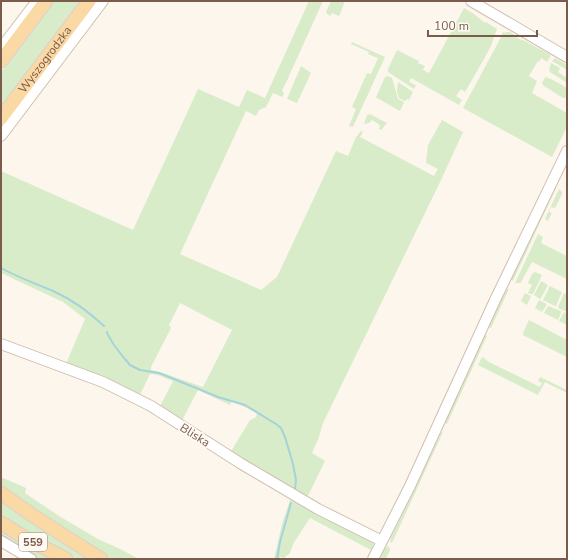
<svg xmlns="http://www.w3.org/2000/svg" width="568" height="560" font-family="'Nunito Sans',sans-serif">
<rect width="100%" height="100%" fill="#fdf6ec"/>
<path fill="#d8ecc9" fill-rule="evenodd" d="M54,1H81L1,107V72Z
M309,1H323L289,76L288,79L282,90L284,94L282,97L273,93L266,107L259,110L256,116L246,111L180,254L261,290L277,277L336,151L348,156L356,137L361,131L363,132L360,137L434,176L438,169L426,163L428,145L442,120L463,132L441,180L323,423L319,437L312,453L325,461L307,498L230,453L250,420L256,417L257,413L232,401L230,405L198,390L181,422L159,408L173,381L158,375L150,374L139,397L65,366L85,319L63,302L1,273V171L133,230L198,89L239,107L247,90L265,98ZM180,303L232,330L203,387L163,373L151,370V367L171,328L169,325Z
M331,1H345L339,16L332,13L330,16L327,14L326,12Z
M464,8L474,14L485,23L486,22L497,29L491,46L484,59L465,92L461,89L456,96L462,100L459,105L411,78L409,82L416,85L414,89L388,72V69L397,50L419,61L418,63L425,66L423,70L429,73Z
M506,32H510L516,36V37L521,40V39L551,55L547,62L541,58L539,62L538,61L529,76L537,81L532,93L567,113V127L552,157L463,108L500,39L503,32L505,33Z
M352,42L385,57L353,127L349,126L356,109L352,107L367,73L371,74L378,58L368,54L369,52L351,44Z
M555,58L567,65V70L552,61Z
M551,63L560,68L558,72L567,78V83L550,72L549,70Z
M301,66L311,73L297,103L287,99Z
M387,76L392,78L398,99L404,102L400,111L377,98L376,97L385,77Z
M545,77L551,79L567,88V98H563L544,86L542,83Z
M398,82L413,92L409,100L407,99L405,101L399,98L397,92Z
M370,114L387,123L381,130L379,129L380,125L372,120L369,123L364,124L367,115Z
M555,188H556L513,281L511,279Z
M559,189L562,192V194L555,208L551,207L549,212L552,213L548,221L545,219Z
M538,234L543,237L541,243L567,256V279L532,262L521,282L520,283H515Z
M535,272L542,275L533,294H531L528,293L532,285L528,283L532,274Z
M541,281L548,285L541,298L540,299L534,295Z
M550,286L562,292L556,306H555L543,300Z
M507,289H509L491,328L489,327V326L506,290Z
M525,293L531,296L527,305L521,301Z
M564,293L567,294V312L558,308V307Z
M539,300L547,304L542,312L535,308Z
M548,306L561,311V313L558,320L544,313Z
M564,312L567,314V325L559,321Z
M529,320L567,340V357L523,335V333Z
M485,335L487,336L447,424L445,423V421L484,336Z
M482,357L487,360V361L540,387L542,383L538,381L540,377L567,390V393L545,382L538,395L478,365Z
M443,432L393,541L391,543L390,542L391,537L413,493L441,433Z
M1,477L26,488L25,493L59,516L98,539L118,548L139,559H109L90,548L33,510L1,486Z
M291,497L372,541L373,545L371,550L310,518L293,544L290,553L284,558L280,557V559H274L282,524Z
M1,499L93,559H76L1,517Z
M1,529L55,559H36L1,538Z
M388,546L389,547L390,550L386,559H379L384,549Z"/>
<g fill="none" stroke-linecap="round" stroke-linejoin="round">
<path stroke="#a5d3da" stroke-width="2" d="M1,268C19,278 37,284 55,292C73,300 90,313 104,326
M107,332L108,335L114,345L124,358L130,365L140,370L159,373L201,390L218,397L245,405L276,424L281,428L285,437L293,464L296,480L295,489
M277,559L280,542L291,503"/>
<defs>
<path id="minor" d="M471,1L567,57
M1,48L37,1
M1,136L103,1
M1,344L103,382L151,406L240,463L318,509L382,541
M1,541L31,559
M373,559L410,486L495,300L567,151"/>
<g id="major">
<path d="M1,61L46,1"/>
<path id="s1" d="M1,118L89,1"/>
<path d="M1,493C33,517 67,538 101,559"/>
<path d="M1,523L27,539L66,559"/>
</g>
</defs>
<use href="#minor" stroke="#d1beb0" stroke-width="12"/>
<use href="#major" stroke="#dad1cd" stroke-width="15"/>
<use href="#minor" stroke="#fff" stroke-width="10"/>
<use href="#major" stroke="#fbd9a5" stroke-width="13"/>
</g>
<g text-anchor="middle" stroke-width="4" stroke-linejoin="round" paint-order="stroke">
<rect fill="#fffaf3" stroke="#a28b7f" stroke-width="1" x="19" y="533" width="28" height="18" rx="3"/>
<g font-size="11" font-weight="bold" fill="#7a5c4d">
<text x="33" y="546">559</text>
</g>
<g font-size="12" fill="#7a5c4d" stroke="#fffaf3">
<text dy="4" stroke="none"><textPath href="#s1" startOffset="73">Wyszogrodzka</textPath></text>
<text transform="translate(195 435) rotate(32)" y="4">Bliska</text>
</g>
</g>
<rect width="568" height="560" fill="none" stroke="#7a5c4d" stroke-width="4"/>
<path d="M428 30v6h109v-6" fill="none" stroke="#7a5c4d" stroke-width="2"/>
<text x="434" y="30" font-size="12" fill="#7a5c4d" stroke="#fffaf3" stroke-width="3" paint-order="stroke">100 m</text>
</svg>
